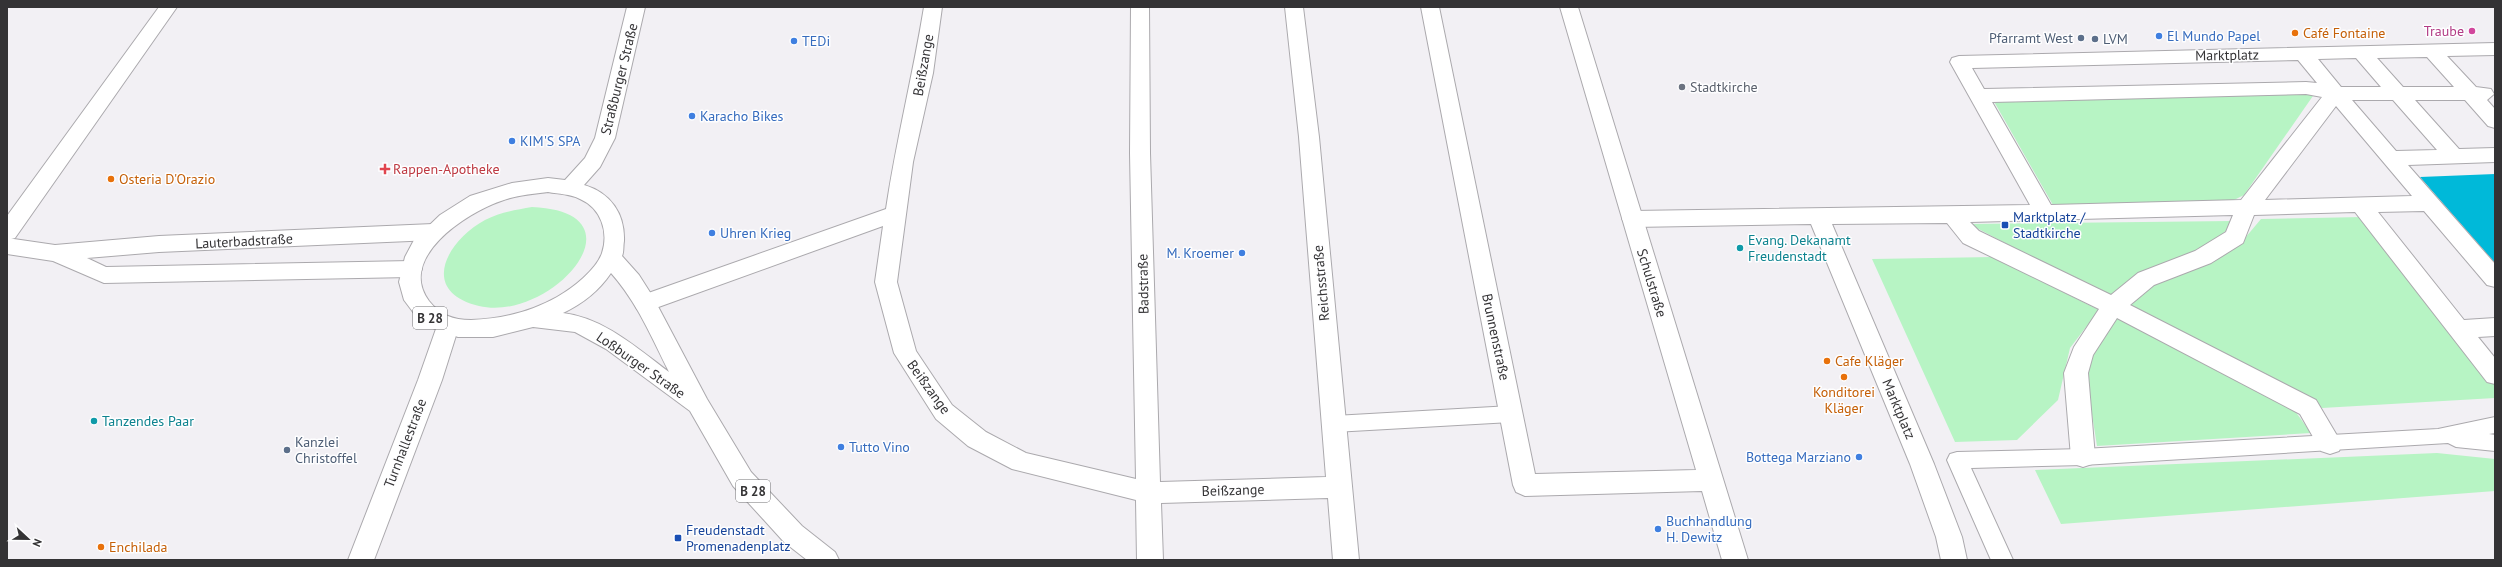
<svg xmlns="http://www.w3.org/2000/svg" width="2502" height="567" font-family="'PT Sans',sans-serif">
<rect width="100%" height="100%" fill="#f2f0f4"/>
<path fill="#b7f4c4" d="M2315,93L2244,195L2230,202L2053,205L1992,98Z
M532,207C649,212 551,323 479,306C419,292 446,241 485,220C500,212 516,210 532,207Z
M2363,217L2495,382V398L2322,408L2127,307L2142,290L2240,244L2261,219Z
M2232,221C2213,261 2141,259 2110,298L1969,224Z
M1993,257L2099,310L2070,348L2058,400L2017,440L1955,442L1872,259Z
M2117,317L2295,411L2311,433L2097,446L2085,370L2093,351Z
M2437,453L2495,459V491L2061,524L2035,470Z"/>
<path fill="#00b9d9" d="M2495,174V263L2420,177Z"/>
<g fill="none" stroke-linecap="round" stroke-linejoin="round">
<defs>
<path id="service" d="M1511,406L1518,408L1521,414L1518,420L1511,422L1334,432L1327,430L1324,424L1327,418L1334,416Z
M2495,417V433L2489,434L2495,435V451L2456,447L2448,443L2083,465L1971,468L2013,560H1991L1947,460L1950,454L1957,452L2083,449L2438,429Z"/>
<path id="pedestrian" d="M2495,43V55L2447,56L2476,87L2491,89L2494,94L2487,100L2495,109V128L2488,126L2465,100H2415L2459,149L2495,148V162L2408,165L2495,264V287L2487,285L2424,211L2378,212L2464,320L2495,318V336L2478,337L2495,358V384L2487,382L2355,212L2254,215L2243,243L2211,263L2154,285L2130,305L2316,400L2342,444L2339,451L2330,454L2321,451L2300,414L2117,318L2093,355L2088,373L2095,457L2092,464L2083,467L2074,464L2071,457L2064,373L2074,347L2099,309L1963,243L1947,223L1832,224L1934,464L1962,537L1967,560H1941L1936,537L1910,464L1811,224L1633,227L1626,224L1622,219L1626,214L1633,211L2030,205L1950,62L1952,58L1959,56ZM2427,57L2454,87H2403L2377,58ZM2356,58L2381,87H2341L2318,59ZM2298,60L2317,83L2306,82L1984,89L1972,68ZM2306,94L2322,97L2241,200L2051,205L1992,102ZM2352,100H2393L2437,150L2396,151ZM2336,106L2412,196L2265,200ZM2233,215L2226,232L2195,251L2138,273L2111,295L1979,231L1970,222Z"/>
<path id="minor" d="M159,7H177L15,238L7,240V216Z
M924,7H942L933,73L913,162L897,282L916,351L952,405L986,432L1026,453L1136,479L1130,153L1131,7H1149L1150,153L1160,482L1326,477L1299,137L1285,7H1303L1319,137L1359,560H1333L1328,498L1161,503L1163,560H1137L1136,500L1012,469L968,446L936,419L894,353L875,282L883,226L653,309L645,312L637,309L634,303L637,297L886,209C896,141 913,75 924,7Z
M1421,7H1439L1535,474L1696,470L1560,7H1578L1748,560H1722L1702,491L1525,496L1516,492L1513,485Z
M448,317L456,320L459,326L442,380L374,560H348L418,380L437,326L440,320Z"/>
<path id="secondary" d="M433,224L441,226L444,232L441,238L433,240L159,252L87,258L106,267L411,261L419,263L422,269L419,275L411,277L104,283L53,261L7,254V238L55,245L159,236Z"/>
<path id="primary" d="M627,7H645L615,138L600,167L584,185C611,193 625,214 624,241C623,246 624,252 622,256L639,275L653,297L707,399L751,472L802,526L835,552L839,560H807L784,542L733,486L690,411L606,349L575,332L533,327L493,337H458L422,324L404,300L399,282L405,257L414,240L440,215L470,196L512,183L548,178L565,180L585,158L595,138ZM548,192C559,194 570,194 580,199C601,208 609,232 602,253C596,270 573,288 557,297C530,312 502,319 471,320C453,320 440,315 429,301C397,258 466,213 501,201C516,195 532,194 548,192ZM611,273C637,302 652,338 669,372C637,348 604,318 563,313C582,304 599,291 611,273Z"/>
</defs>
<use href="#service" stroke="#aba9ad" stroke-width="2"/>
<use href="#pedestrian" stroke="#aba9ad" stroke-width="2"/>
<use href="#minor" stroke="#aba9ad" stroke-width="2"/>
<use href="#secondary" stroke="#aba9ad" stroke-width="2"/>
<use href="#primary" stroke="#aba9ad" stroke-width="2"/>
<use href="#service" fill="#fff" fill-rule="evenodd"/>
<use href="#pedestrian" fill="#fff" fill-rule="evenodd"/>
<use href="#minor" fill="#fff" fill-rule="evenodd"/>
<use href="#secondary" fill="#fff" fill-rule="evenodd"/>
<use href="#primary" fill="#fff" fill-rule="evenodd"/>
</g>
<circle fill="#d1479c" stroke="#fefeff" stroke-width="1.5" cx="2472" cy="31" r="4"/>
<g fill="#e8710a" stroke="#fefeff" stroke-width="1.5">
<circle cx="2295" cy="33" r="4"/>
<circle cx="111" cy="179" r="4"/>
<circle cx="1827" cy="361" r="4"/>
<circle cx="1844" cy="377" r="4"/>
<circle cx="101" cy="547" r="4"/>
</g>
<g fill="#3f7fe0" stroke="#fefeff" stroke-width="1.5">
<circle cx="2159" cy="36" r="4"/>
<circle cx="794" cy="41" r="4"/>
<circle cx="692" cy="116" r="4"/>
<circle cx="512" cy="141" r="4"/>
<circle cx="712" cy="233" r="4"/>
<circle cx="1242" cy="253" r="4"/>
<circle cx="841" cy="447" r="4"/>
<circle cx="1859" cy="457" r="4"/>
<circle cx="1658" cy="529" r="4"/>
</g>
<g fill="#5c6f8a" stroke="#fefeff" stroke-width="1.5">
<circle cx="2081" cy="38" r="4"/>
<circle cx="2095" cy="39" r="4"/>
<circle cx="287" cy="450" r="4"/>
</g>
<circle fill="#6b7280" stroke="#fefeff" stroke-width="1.5" cx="1682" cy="87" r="4"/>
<path fill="#e0444e" stroke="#fefeff" stroke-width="1.5" d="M383 163h4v4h4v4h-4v4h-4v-4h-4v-4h4z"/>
<g fill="#1a4fb4" stroke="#fefeff" stroke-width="1.5">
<rect x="2001" y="221" width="8" height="8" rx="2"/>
<rect x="674" y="534" width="8" height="8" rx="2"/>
</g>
<g fill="#0f9aa8" stroke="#fefeff" stroke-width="1.5">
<circle cx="1740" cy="248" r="4"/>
<circle cx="94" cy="421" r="4"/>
</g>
<g text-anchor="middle" stroke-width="3" stroke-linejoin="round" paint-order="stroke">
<g fill="#fefeff" stroke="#717072" stroke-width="1">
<rect x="413" y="307" width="34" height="22" rx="3"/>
<rect x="736" y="480" width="34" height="22" rx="3"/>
</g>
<g font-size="13" font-weight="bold" fill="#343335">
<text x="430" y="323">B 28</text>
<text x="753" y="496">B 28</text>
</g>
<g font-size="14" fill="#b23c85" stroke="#fefeff" text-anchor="end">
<text x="2464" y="36">Traube</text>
</g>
<g font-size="14" fill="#c56008" stroke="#fefeff" text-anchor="start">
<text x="2303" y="38">Café Fontaine</text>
<text x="119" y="184">Osteria D'Orazio</text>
<text x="1835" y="366">Cafe Kläger</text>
<text x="1844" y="397" text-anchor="middle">Konditorei<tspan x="1844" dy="16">Kläger</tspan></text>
<text x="109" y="552">Enchilada</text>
</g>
<g font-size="14" fill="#366cbe" stroke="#fefeff" text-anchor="start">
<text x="2167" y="41">El Mundo Papel</text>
<text x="802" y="46">TEDi</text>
<text x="700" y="121">Karacho Bikes</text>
<text x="520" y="146">KIM'S SPA</text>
<text x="720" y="238">Uhren Krieg</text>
<text x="1234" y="258" text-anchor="end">M. Kroemer</text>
<text x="849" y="452">Tutto Vino</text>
<text x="1851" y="462" text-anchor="end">Bottega Marziano</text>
<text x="1666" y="526">Buchhandlung<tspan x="1666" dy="16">H. Dewitz</tspan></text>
</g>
<g font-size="14" fill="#4e5e75" stroke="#fefeff" text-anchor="start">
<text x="2073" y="43" text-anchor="end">Pfarramt West</text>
<text x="2103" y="44">LVM</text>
<text x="295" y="447">Kanzlei<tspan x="295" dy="16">Christoffel</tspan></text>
</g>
<g font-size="14" fill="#343335" stroke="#fefeff">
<text transform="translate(2227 55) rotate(-1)" y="5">Marktplatz</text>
<text transform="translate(923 65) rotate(-80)" y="5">Beißzange</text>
<text transform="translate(619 79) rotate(-76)" y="5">Straßburger Straße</text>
<text transform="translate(244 241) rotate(-3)" y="5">Lauterbadstraße</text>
<text transform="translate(1321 283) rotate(-95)" y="5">Reichsstraße</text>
<text transform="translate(1652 283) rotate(73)" y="5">Schulstraße</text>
<text transform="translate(1143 284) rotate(-91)" y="5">Badstraße</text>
<text transform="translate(1496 337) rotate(78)" y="5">Brunnenstraße</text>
<text transform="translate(641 365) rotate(35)" y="5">Loßburger Straße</text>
<text transform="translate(929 387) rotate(54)" y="5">Beißzange</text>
<text transform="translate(1899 409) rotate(67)" y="5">Marktplatz</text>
<text transform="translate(405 443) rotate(-69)" y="5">Turnhallestraße</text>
<text transform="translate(1233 490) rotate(-2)" y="5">Beißzange</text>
</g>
<g font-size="14" fill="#5b616d" stroke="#fefeff" text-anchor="start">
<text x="1690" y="92">Stadtkirche</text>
</g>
<g font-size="14" fill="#be3a42" stroke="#fefeff" text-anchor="start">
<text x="393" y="174">Rappen-Apotheke</text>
</g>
<g font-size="14" fill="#164399" stroke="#fefeff" text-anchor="start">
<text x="2013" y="222">Marktplatz /<tspan x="2013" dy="16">Stadtkirche</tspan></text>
<text x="686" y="535">Freudenstadt<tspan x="686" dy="16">Promenadenplatz</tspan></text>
</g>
<g font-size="14" fill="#0d838f" stroke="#fefeff" text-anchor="start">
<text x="1748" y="245">Evang. Dekanamt<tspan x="1748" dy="16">Freudenstadt</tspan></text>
<text x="102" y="426">Tanzendes Paar</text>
</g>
</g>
<rect width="2502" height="567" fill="none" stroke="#343335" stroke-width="16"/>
<g transform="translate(28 539) rotate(112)" stroke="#fefeff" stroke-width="3" paint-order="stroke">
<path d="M0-3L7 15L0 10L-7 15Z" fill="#343335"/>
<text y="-6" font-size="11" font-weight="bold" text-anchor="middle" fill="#343335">N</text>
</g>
</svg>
